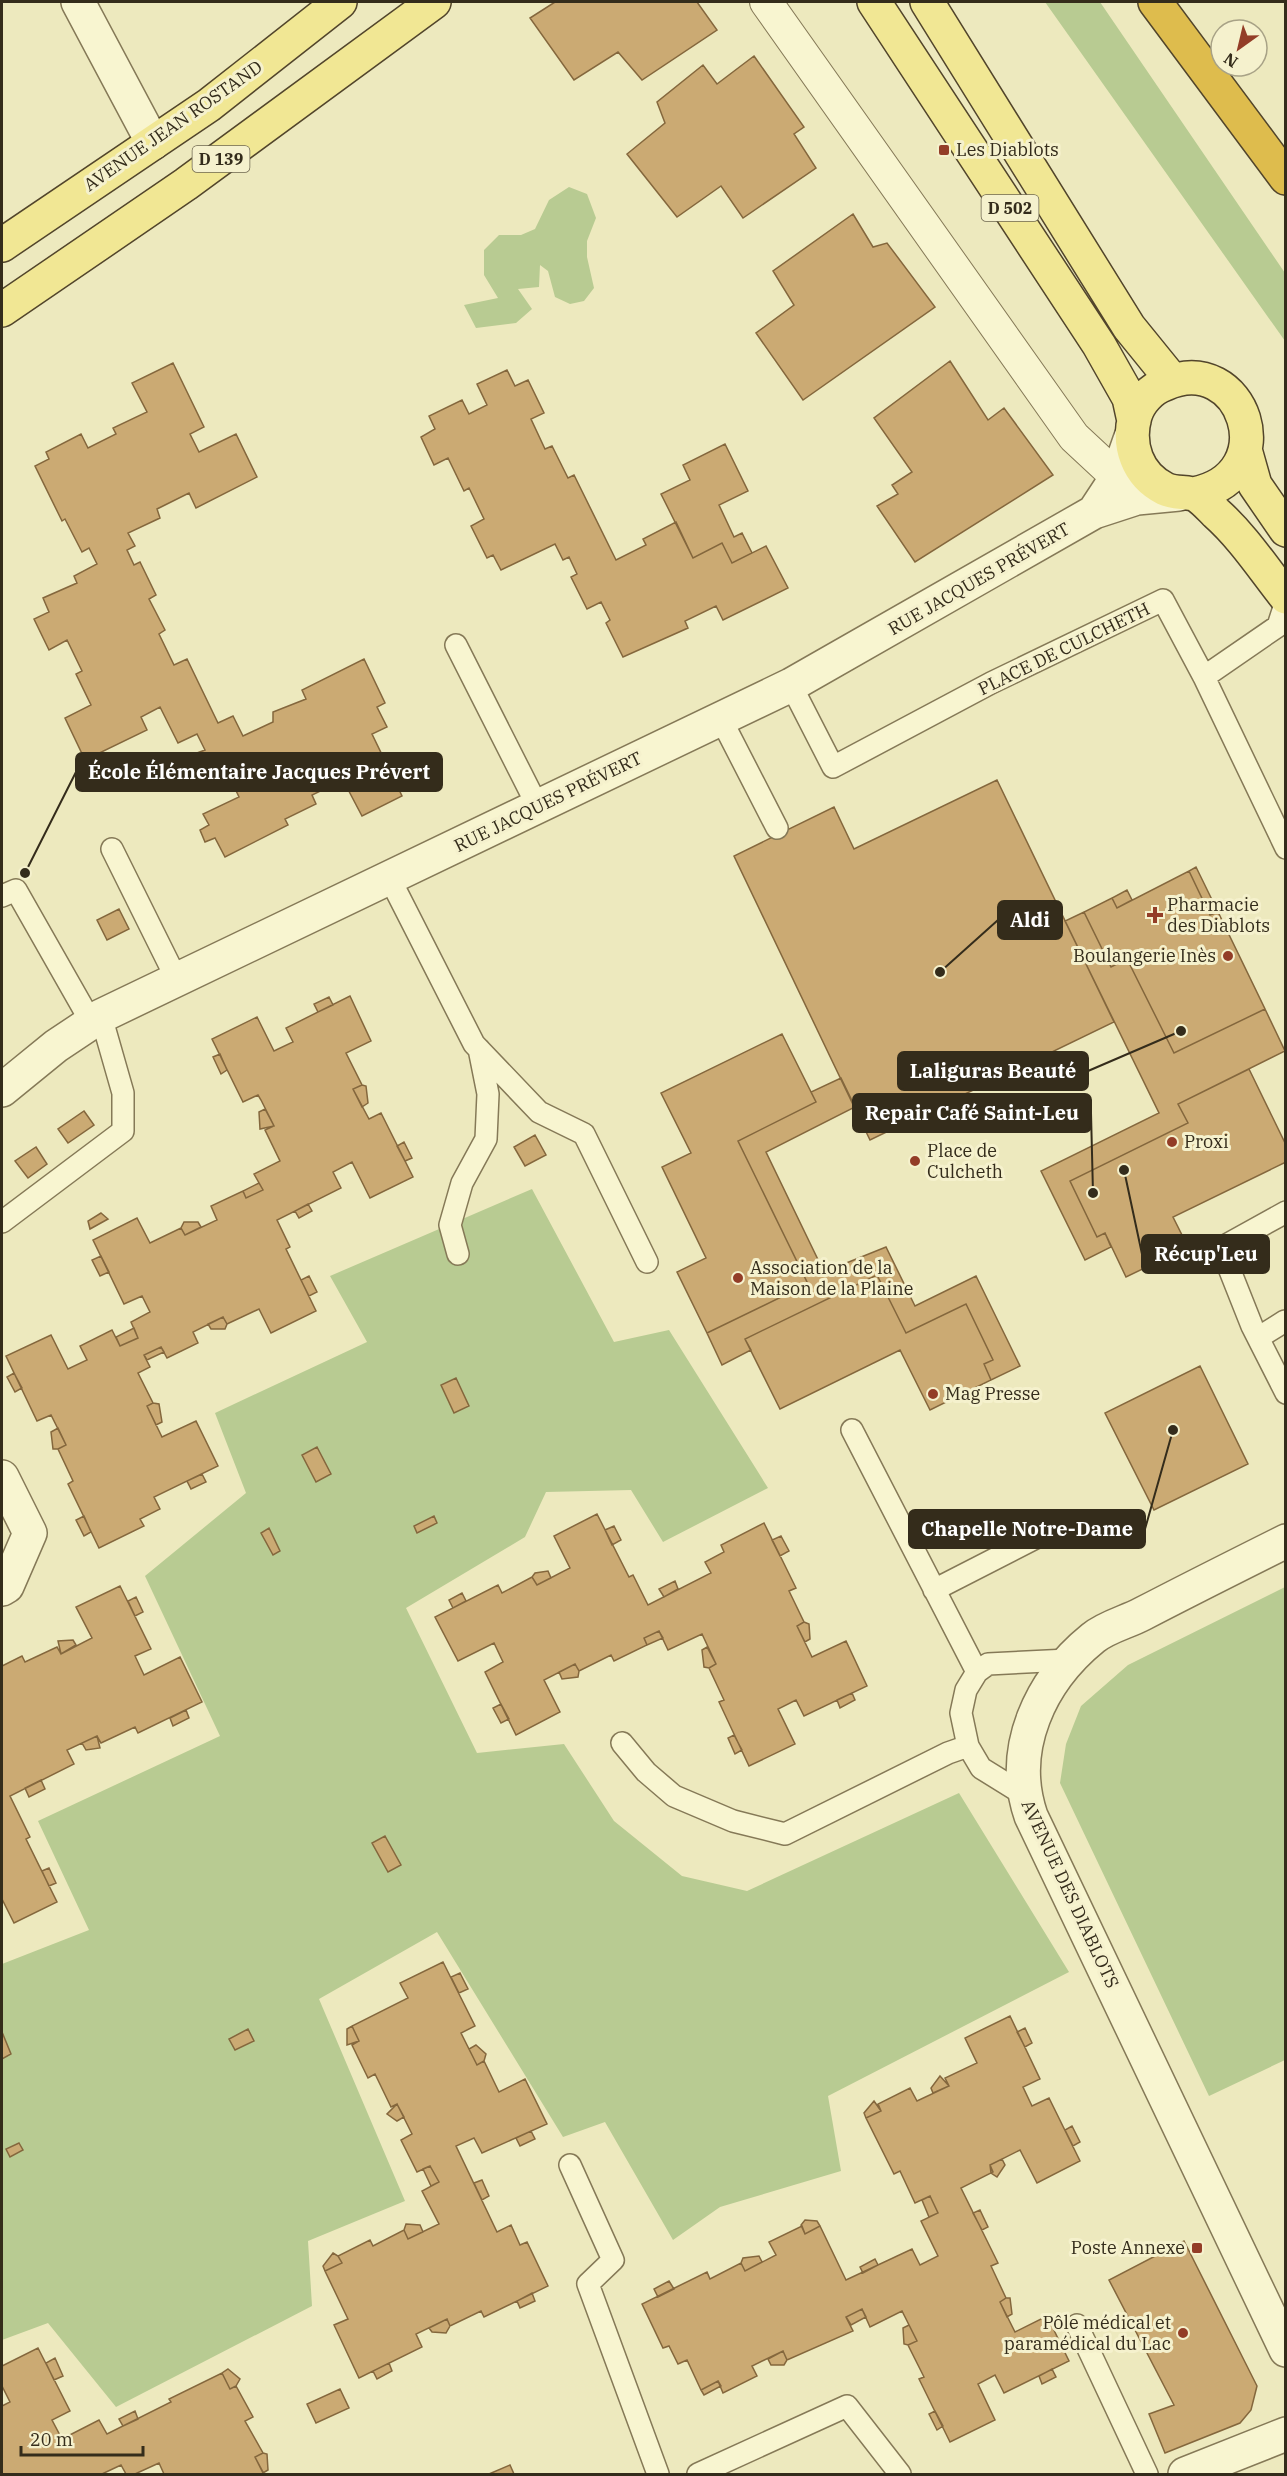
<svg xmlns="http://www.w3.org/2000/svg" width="1287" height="2476" font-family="'IBM Plex Serif',serif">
<rect width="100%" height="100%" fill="#ede9be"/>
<path fill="#b8cb92" d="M1045,2H1100L1285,273V341Z
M569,187L587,194L596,218L587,241V257L594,288L584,301L570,304L555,297L548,271L540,265L539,287L518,289L532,309L516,323L476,328L464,305L498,298L484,275V250L499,235H521L535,229L549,200Z
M532,1189L614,1342L669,1330L768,1488L663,1542L631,1490L546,1492L525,1537L406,1608L477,1753L564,1744L614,1821L682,1876L747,1891L959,1793L1069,1972L828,2096L841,2171L720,2207L673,2240L605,2122L563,2137L437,1932L319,1999L405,2201L308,2241L312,2306L116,2407L48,2323L2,2340V1964L89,1930L38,1821L220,1736L145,1576L246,1493L215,1413L367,1342L330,1276Z
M1285,1587V2060L1209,2096L1060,1783L1066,1744L1081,1706L1128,1665Z"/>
<path fill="#cbaa73" stroke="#84673d" stroke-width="1.5" d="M555,2H697L717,30L642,80L618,52L574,80L530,18Z
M754,56L804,127L794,134L816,168L743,218L721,186L677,217L627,154L665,123L657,102L703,65L717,84Z
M853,214L873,247L887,243L935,307L803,400L756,333L794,305L773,271Z
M950,361L988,420L1004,408L1053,475L915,562L877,506L898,494L892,485L912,472L874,418Z
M173,363L204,427L190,434L199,452L236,434L257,477L196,508L189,493L157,509L160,518L128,533L135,546L127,550L134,565L140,562L156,595L149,599L165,630L159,634L174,665L187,659L218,723L233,716L243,736L273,722V712L306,699L302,690L364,659L385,703L377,707L387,727L372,734L402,796L362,816L343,780L312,795L316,804L285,819L288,825L225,857L215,838L205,842L200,830L209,825L203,814L239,797L230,778L214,786L197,753L205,750L197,734L178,743L160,707L141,717L147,730L85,760L65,718L91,705L76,674L82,671L67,640L49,650L34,619L49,612L43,598L77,583L74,576L97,564L89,548L82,552L65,519L62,521L35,466L49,459L46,452L81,434L88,448L116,434L113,428L147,412L132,383Z
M507,370L515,386L528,380L544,413L531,419L545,449L552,446L568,478L574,475L616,560L646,545L643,539L676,522L693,558L722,543L732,563L766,546L788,588L723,620L716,606L685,621L688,628L623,657L606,623L610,620L601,602L587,609L571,577L577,574L569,557L563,560L555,544L501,570L493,555L487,558L471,526L484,519L469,488L464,491L448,458L434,465L421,437L435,429L429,416L462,400L469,414L487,405L477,384Z
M725,444L748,491L719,505L734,537L742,533L752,553L732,563L722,543L693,558L661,494L690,480L683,465Z
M997,780L1114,1022L870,1140L734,856L834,807L854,849Z
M1196,867L1218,912L1210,915L1189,871Z
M1189,871L1210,915L1218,912L1265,1009L1174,1053L1127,959L1111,967L1084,912L1112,898L1117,908Z
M1127,890L1132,900L1117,908L1112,898Z
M119,909L129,929L107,940L97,920Z
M1084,912L1111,967L1127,959L1174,1053L1265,1009L1285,1051L1178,1104L1188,1123L1070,1181L1097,1237L1105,1233L1111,1247L1085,1260L1041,1171L1159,1113L1065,921Z
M350,996L371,1041L346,1053L362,1085L353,1089L369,1119L381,1113L413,1177L370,1198L352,1162L333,1172L341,1188L277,1220L290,1247L286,1249L316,1311L271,1333L259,1309L227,1324L223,1317L193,1332L198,1343L167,1358L161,1347L144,1355L150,1367L138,1373L153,1403L147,1406L162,1437L196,1421L218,1466L154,1497L160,1509L140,1519L144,1526L99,1548L68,1484L73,1481L58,1449L66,1445L51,1415L37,1421L6,1356L51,1335L68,1369L87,1360L80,1346L112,1330L120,1346L138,1338L131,1322L150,1312L142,1296L124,1304L93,1240L137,1218L150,1243L181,1228L185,1235L217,1220L211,1206L243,1191L246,1198L263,1190L254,1174L280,1161L265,1130L274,1126L261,1100L258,1095L243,1102L212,1039L257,1017L274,1051L293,1042L286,1028Z
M329,997L333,1005L318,1012L314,1004Z
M782,1034L816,1102L738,1141L808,1284L707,1333L677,1272L706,1258L662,1167L691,1153L661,1093Z
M220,1054L227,1070L221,1074L213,1057Z
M1249,1069L1286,1145V1162L1173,1217L1188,1247L1126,1277L1105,1233L1097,1237L1070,1181L1188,1123L1178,1104Z
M841,1078L855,1107L766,1152L824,1272L886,1247L915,1306L976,1276L1020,1366L991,1380L984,1364L993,1360L966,1304L906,1333L877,1275L745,1339L751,1350L722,1365L707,1333L808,1284L738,1141L816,1102L811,1092Z
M362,1085L366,1086L368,1103L362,1107L353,1089Z
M265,1109L274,1126L260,1129L259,1112Z
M84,1111L94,1125L68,1143L58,1129Z
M535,1135L546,1155L525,1166L514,1147Z
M404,1142L412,1158L405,1161L397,1146Z
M36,1147L47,1164L28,1178L15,1161Z
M259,1183L263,1190L246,1198L243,1191Z
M308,1204L312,1211L299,1218L295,1211Z
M101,1213L108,1219L90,1229L88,1221Z
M184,1222H198L201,1227L185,1235L181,1228Z
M101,1256L109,1272L100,1276L92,1260Z
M877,1275L906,1333L966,1304L993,1360L984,1364L991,1380L930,1410L900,1350L780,1409L745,1339Z
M309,1276L317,1292L309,1296L301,1280Z
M223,1317L227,1324L225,1329H211L208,1324Z
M134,1328L138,1338L120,1346L116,1337Z
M161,1347L164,1352L147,1360L144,1355Z
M1200,1366L1248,1464L1154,1510L1105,1413Z
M14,1373L22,1388L15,1392L7,1377Z
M456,1378L469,1406L454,1413L441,1385Z
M153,1403L159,1404L162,1422L156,1425L147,1406Z
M58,1428L66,1445L58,1449H53L51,1432Z
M317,1447L331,1474L316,1482L302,1455Z
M202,1474L206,1482L191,1489L187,1481Z
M597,1514L629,1577L633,1575L648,1605L711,1573L705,1562L724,1552L721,1545L764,1523L796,1588L789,1591L804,1622L797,1626L812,1657L846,1641L867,1686L804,1716L796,1700L778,1709L795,1744L749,1766L719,1702L724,1700L709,1668L716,1664L702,1634L668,1650L659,1631L644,1638L647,1645L614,1661L611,1655L579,1671L575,1664L544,1680L560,1712L516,1735L485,1672L503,1662L494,1643L458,1661L435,1617L498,1585L502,1593L532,1577L537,1585L570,1568L554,1536Z
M84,1516L91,1532L84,1536L76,1520Z
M434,1516L437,1523L417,1533L414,1526Z
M614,1526L621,1540L612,1545L605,1530Z
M269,1528L280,1551L273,1555L261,1533Z
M781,1536L789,1551L780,1556L772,1540Z
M548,1571L551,1578L537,1585L532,1577L535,1573Z
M675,1581L678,1589L664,1597L659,1589Z
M120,1586L151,1649L135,1656L144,1675L180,1657L202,1702L138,1733L135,1727L101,1743L97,1736L67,1750L74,1764L10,1796L30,1837L26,1839L57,1902L14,1923L2,1899V1666L22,1656L25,1662L57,1647L61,1654L92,1638L76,1607Z
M462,1593L466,1601L453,1608L449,1600Z
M136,1597L143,1612L135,1616L128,1601Z
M804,1622L809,1624L810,1639L805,1642L797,1626Z
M659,1631L663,1638L647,1645L644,1638Z
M73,1640L76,1645L61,1654L58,1641Z
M707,1647L716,1664L709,1668L704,1667L702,1650Z
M575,1664L579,1671L578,1677L562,1679L559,1672Z
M852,1693L855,1700L840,1708L837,1700Z
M501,1704L509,1719L501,1723L493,1708Z
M186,1710L189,1718L173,1726L170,1718Z
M734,1735L742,1750L735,1754L728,1738Z
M97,1736L100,1748L86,1750L82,1743Z
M41,1780L45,1789L29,1797L25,1788Z
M385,1836L401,1865L388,1872L372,1843Z
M49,1868L56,1883L49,1886L42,1871Z
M443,1962L475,2026L461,2033L477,2065L484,2061L499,2092L525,2079L547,2124L482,2153L474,2138L456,2146L497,2232L511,2225L520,2245L527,2242L548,2286L484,2317L481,2311L450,2326L447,2319L416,2334L422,2347L359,2378L334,2325L348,2319L325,2271L342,2263L338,2256L370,2240L373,2246L404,2230L408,2239L439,2224L422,2191L439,2182L430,2166L417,2172L401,2140L412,2134L397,2104L391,2107L375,2074L368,2078L352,2045L359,2041L352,2026L408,1998L400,1983Z
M460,1973L468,1989L459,1993L451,1977Z
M1010,2016L1040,2079L1023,2087L1032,2106L1049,2098L1080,2161L1037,2183L1020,2150L990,2165L993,2172L961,2188L998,2263L991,2266L1006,2298L1000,2302L1015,2332L1047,2316L1069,2361L1004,2393L995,2375L978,2384L995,2420L950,2442L919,2379L924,2377L908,2345L917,2341L902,2311L870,2327L862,2309L846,2317L853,2331L787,2360L783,2351L752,2366L757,2376L723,2393L718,2381L701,2390L687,2360L678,2364L669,2346L663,2348L642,2304L707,2272L710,2279L741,2263L745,2271L776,2255L769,2242L802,2226L805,2234L820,2226L846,2280L912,2249L920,2265L938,2256L921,2221L938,2213L930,2196L915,2203L900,2171L894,2174L866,2118L881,2111L878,2104L910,2088L917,2101L949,2086L945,2078L977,2063L965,2038Z
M352,2026L359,2041L347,2045V2029Z
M1025,2028L1032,2043L1025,2047L1017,2032Z
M248,2029L254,2041L235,2050L229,2039Z
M2,2032L11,2054L2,2059Z
M476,2045L486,2054L484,2061L477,2065L469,2049Z
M940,2076L949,2086L933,2093L931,2088Z
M874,2101L881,2111L866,2118L864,2113Z
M397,2104L404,2117L397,2121L387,2114Z
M1072,2126L1080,2142L1073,2146L1065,2130Z
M531,2131L535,2139L520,2146L516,2138Z
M19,2143L23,2150L10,2157L6,2149Z
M1002,2159L1005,2165L997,2177L991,2173L990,2165Z
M430,2166L439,2182L431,2186L423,2169Z
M482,2180L489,2196L482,2200L474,2183Z
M930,2196L938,2213L929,2217L922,2200Z
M980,2210L988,2227L982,2230L973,2213Z
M805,2220L817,2221L820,2226L805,2234L801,2225Z
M406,2224L420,2225L423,2232L408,2239L404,2230Z
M1184,2241L1257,2386L1251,2410L1240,2423L1165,2453L1149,2414L1174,2405L1109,2280Z
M333,2253L338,2256L342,2263L325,2271L323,2266Z
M759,2256L762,2262L745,2271L741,2263L743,2258Z
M875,2259L878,2265L863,2273L860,2267Z
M669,2281L674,2289L658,2297L654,2289Z
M532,2293L535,2301L520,2308L517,2301Z
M1006,2298H1010L1012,2314L1007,2317L1000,2302Z
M862,2309L866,2317L851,2325L846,2317Z
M447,2319L450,2326L446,2333L432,2332L429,2328Z
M909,2325L917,2341L908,2345L904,2344L903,2328Z
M38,2348L70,2411L52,2420L62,2439L99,2420L107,2434L171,2402L169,2399L222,2373L230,2389L236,2386L253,2417L245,2421L263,2453L255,2457L264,2474H164L159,2463L135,2474H126L121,2465L102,2474H2V2406L10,2402L2,2386V2366Z
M783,2351L787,2360L784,2365H771L768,2359Z
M55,2358L63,2376L54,2380L46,2363Z
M389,2363L392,2371L377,2379L373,2371Z
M228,2369L240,2379L236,2386L230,2389L222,2373Z
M1052,2369L1056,2377L1042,2384L1039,2376Z
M718,2381L721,2386L704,2395L701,2390Z
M340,2389L349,2408L316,2423L307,2404Z
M135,2411L138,2419L123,2426L119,2419Z
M935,2411L943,2426L937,2430L929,2414Z
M263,2453L267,2454L268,2470L263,2473L255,2457Z
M510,2465L514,2474H489Z"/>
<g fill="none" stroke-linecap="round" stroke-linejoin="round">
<defs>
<path id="service" d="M456,645L538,807
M1204,677L1278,626L1286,601
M791,685L833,767L991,683L1163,600L1204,677L1286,848
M721,719L777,828
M112,849L177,980
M390,879L474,1044L539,1112L584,1134L647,1262
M2,896L16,890L91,1022
M1286,1212L1221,1248L1252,1326L1286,1393
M2,1222L123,1131V1093L101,1016
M458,1254L450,1225L462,1183L486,1139L488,1094L479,1049
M1258,1338L1285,1321
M852,1430L977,1672
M934,1590L1053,1529
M622,1743L646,1772L674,1796L733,1821L785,1834L948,1753L968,1746L961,1713L966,1690L977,1672L988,1664L1068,1660
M968,1746L981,1768L1023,1794
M570,2165L613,2260L588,2284L658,2474
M1077,2325L1147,2474
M698,2474L847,2406L900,2474"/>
<path id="pedestrian" d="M766,2L1074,437L1117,477"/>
<path id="minor" d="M78,2L153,143
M1094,512L1117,477L1131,437
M2,1090L56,1046L101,1016L791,685L1094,512L1137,498L1179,494
M2,1477L30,1533L7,1586L2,1589
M1286,1541C1238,1565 1190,1589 1142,1614C1127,1622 1106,1627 1093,1638C1040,1681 1008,1749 1031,1816L1286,2350
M1185,2474L1286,2434"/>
<path id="primary" d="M874,2L1099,345L1129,398L1134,421
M927,2L1129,327L1172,380
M2,245L209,105L340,2
M2,310L186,184L434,2
M1246,453L1255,485L1286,530
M1194,494C1287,475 1243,349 1165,384C1151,389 1139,402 1135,416C1127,445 1137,475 1165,489C1175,494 1187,491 1196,495C1203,499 1210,507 1216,513C1243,537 1263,568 1286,597"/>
<path id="motorway" d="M1155,2L1286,178"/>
</defs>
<use href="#service" stroke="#857957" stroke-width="24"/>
<use href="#pedestrian" stroke="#857957" stroke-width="34"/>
<use href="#minor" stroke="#857957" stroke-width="36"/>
<use href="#primary" stroke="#52452b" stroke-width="36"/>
<use href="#motorway" stroke="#52452b" stroke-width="36"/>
<use href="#service" stroke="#f8f5d0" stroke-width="21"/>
<use href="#pedestrian" stroke="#f8f5d0" stroke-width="32"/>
<use href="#minor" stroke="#f8f5d0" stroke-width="33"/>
<use href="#primary" stroke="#f1e794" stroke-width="33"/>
<use href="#motorway" stroke="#debc4d" stroke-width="33"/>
</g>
<g fill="#933d27" stroke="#f5f1cd" stroke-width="2">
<rect x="938" y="144" width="12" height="12" rx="3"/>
<path d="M1152 906h6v6h6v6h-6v6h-6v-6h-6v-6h6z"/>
<circle cx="1228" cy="956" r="6"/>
<circle cx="1172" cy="1142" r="6"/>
<circle cx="915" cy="1161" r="6"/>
<circle cx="738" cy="1278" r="6"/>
<circle cx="933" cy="1394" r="6"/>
<rect x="1191" y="2242" width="12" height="12" rx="3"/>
<circle cx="1183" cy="2333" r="6"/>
</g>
<g text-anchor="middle" stroke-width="6" stroke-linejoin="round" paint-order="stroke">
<g fill="#f5f1cd" stroke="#6e6750" stroke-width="1.5">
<rect x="192.5" y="146" width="57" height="26" rx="4.5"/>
<rect x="981.5" y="195" width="57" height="26" rx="4.5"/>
</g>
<g font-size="16" font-weight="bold" fill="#342c1b">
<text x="221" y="165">D 139</text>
<text x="1010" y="214">D 502</text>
</g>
<g font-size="18" fill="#342c1b" stroke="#f5f1cd">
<text transform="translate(173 126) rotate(-35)" y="6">AVENUE JEAN ROSTAND</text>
<text transform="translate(979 579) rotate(-30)" y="6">RUE JACQUES PRÉVERT</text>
<text transform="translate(1064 649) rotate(-26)" y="6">PLACE DE CULCHETH</text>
<text transform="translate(548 802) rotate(-26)" y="6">RUE JACQUES PRÉVERT</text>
<text transform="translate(1070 1894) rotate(65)" y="6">AVENUE DES DIABLOTS</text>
</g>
<g font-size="18" fill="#342c1b" stroke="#f5f1cd" text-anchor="start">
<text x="956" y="156">Les Diablots</text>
<text x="1167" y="911">Pharmacie<tspan x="1167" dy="21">des Diablots</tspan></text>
<text x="1216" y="962" text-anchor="end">Boulangerie Inès</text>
<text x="1184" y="1148">Proxi</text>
<text x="927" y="1157">Place de<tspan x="927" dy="21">Culcheth</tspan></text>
<text x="750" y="1274">Association de la<tspan x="750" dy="21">Maison de la Plaine</tspan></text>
<text x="945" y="1400">Mag Presse</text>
<text x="1185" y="2254" text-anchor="end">Poste Annexe</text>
<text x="1171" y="2329" text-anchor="end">Pôle médical et<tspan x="1171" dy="21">paramédical du Lac</tspan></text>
</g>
</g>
<path fill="none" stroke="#342c1b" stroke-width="2" d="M25 873L76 772M940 972L998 920M1181 1031L1088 1071M1093 1193L1091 1113M1124 1170L1142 1254M1173 1430L1145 1529"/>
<g fill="#342c1b" stroke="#f5f1cd" stroke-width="2">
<circle cx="25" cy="873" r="6"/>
<circle cx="940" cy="972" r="6"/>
<circle cx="1181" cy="1031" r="6"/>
<circle cx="1093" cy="1193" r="6"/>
<circle cx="1124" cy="1170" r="6"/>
<circle cx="1173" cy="1430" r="6"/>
</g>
<g fill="#342c1b" stroke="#342c1b" stroke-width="2">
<rect x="76" y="753" width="366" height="38" rx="6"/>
<rect x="998" y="901" width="64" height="38" rx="6"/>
<rect x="898" y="1052" width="190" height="38" rx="6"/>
<rect x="853" y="1094" width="238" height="38" rx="6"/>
<rect x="1142" y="1235" width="127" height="38" rx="6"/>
<rect x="909" y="1510" width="236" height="38" rx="6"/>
</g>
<g font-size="20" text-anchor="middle" font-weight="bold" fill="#fff">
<text x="259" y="779">École Élémentaire Jacques Prévert</text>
<text x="1030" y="927">Aldi</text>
<text x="993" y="1078">Laliguras Beauté</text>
<text x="972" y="1120">Repair Café Saint-Leu</text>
<text x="1206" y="1261">Récup'Leu</text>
<text x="1027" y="1536">Chapelle Notre-Dame</text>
</g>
<rect width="1287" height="2476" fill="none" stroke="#342c1b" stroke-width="6"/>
<g transform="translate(1239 48) rotate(214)"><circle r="28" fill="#f5f1cd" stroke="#a8a286" stroke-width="1.5"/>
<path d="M0-4.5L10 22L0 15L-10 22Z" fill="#933d27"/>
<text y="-9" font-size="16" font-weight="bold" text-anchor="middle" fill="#342c1b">N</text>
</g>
<path d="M21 2446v9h122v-9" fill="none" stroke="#342c1b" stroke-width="3"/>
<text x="30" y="2446" font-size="18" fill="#342c1b" stroke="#f5f1cd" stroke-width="4.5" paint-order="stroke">20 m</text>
</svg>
